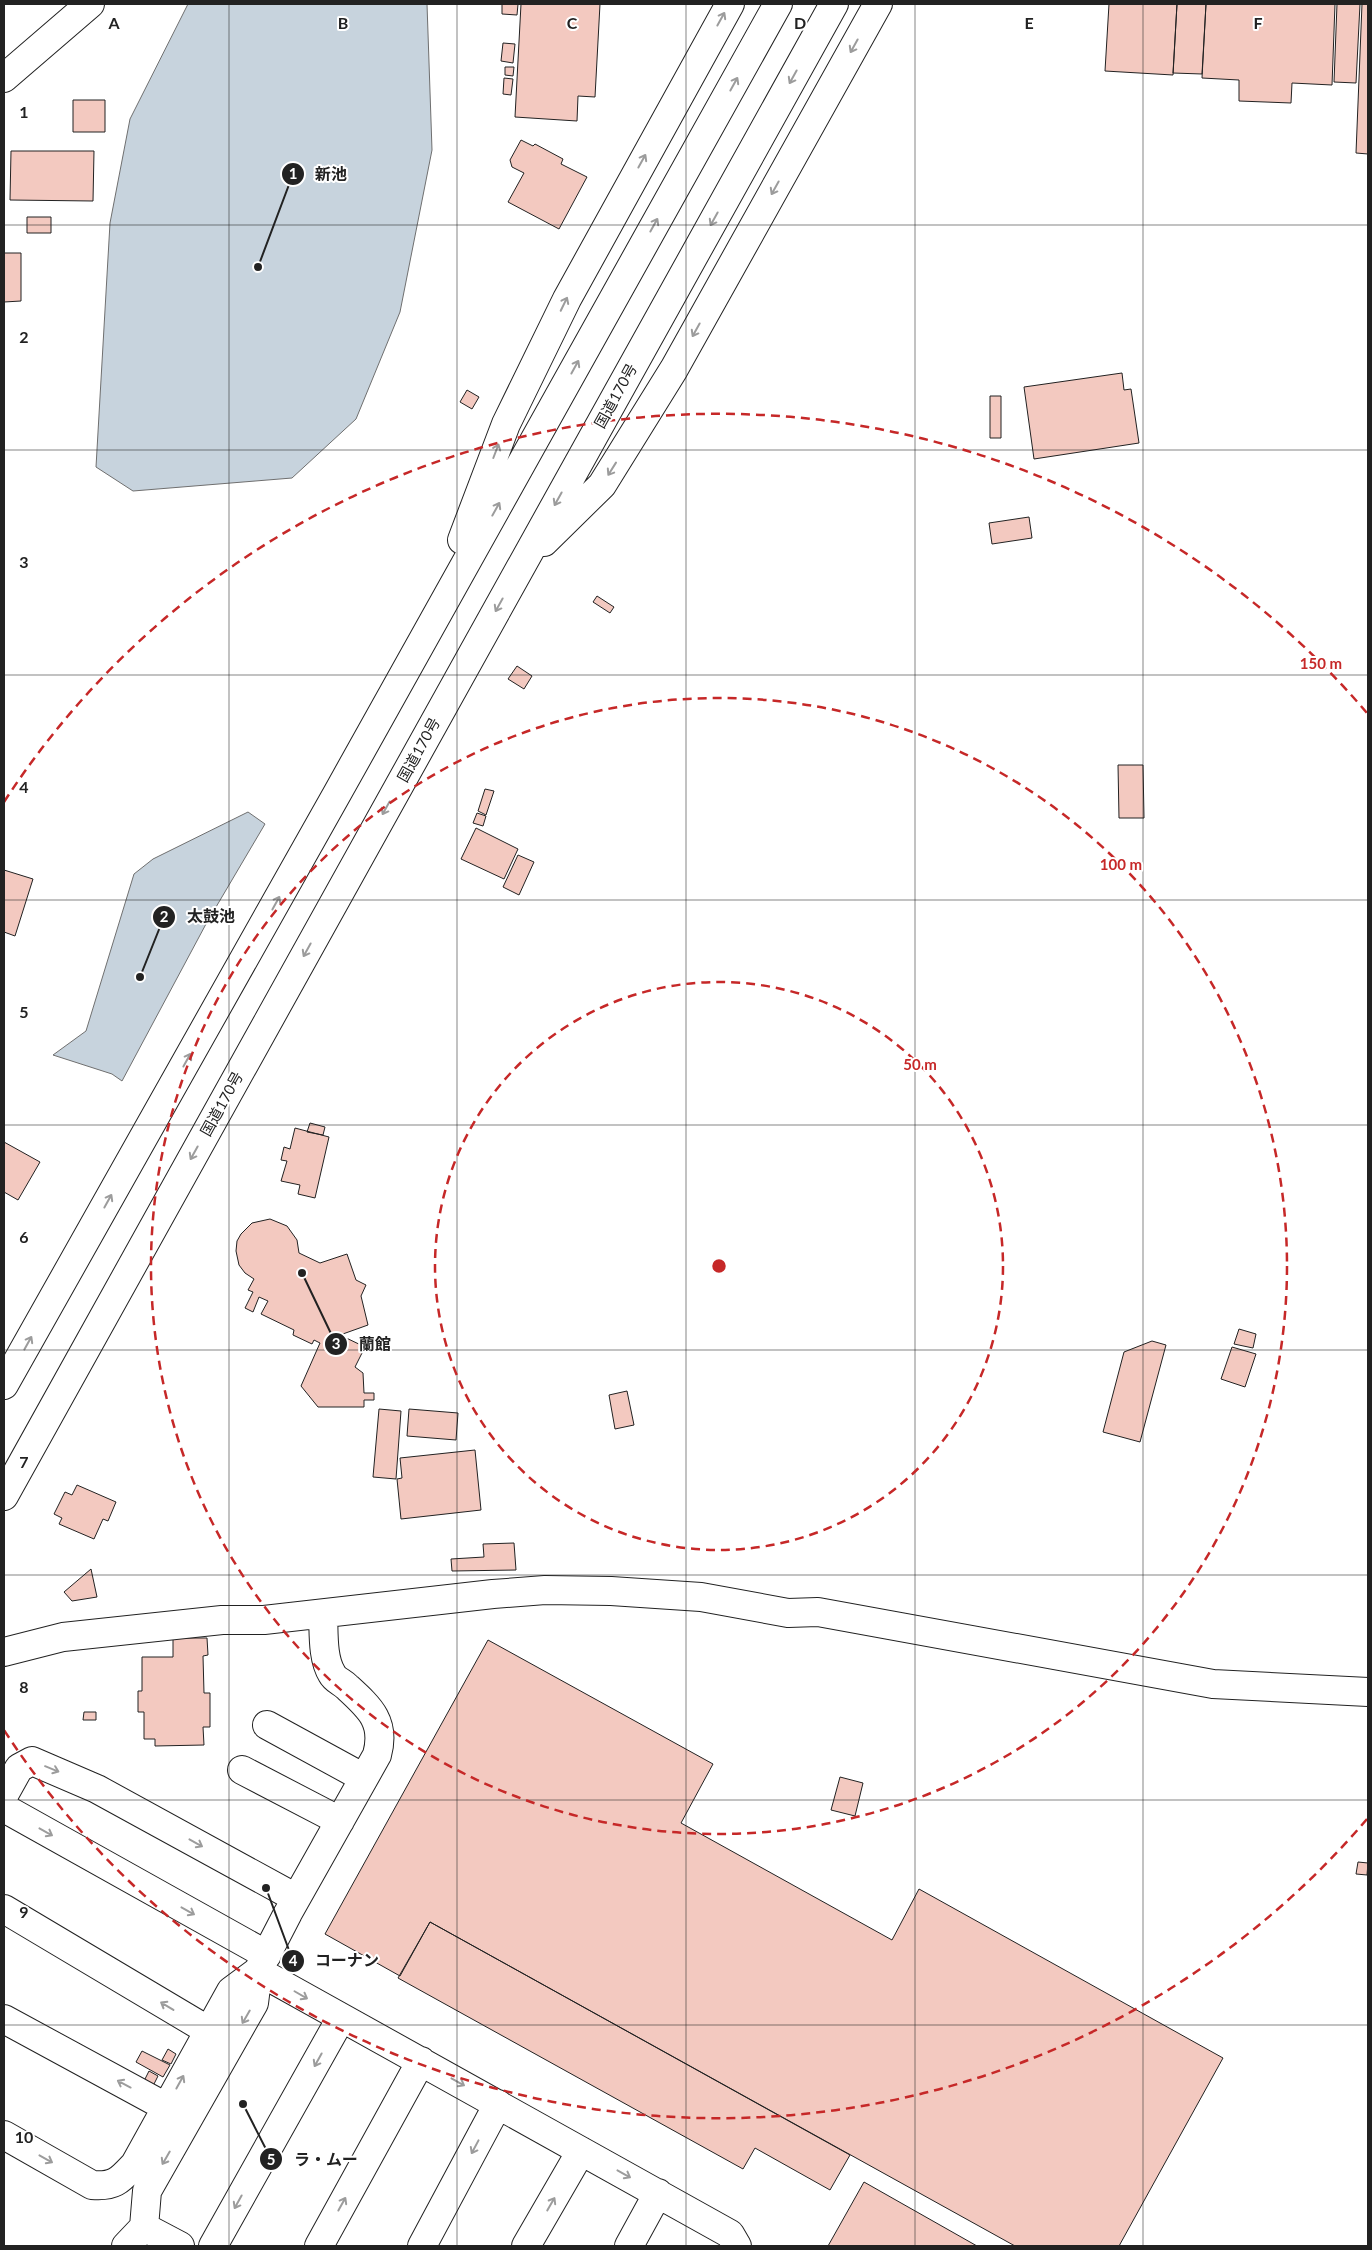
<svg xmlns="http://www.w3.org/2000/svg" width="1372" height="2250" font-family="Lato,'Noto Sans JP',sans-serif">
<rect width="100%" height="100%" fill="#fff"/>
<path fill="#c7d3dd" stroke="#6f6f6f" d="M188,4H427L432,150L400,312L356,419L292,478L133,491L96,467L110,223L130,119Z
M248,812L265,824L206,924L122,1081L112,1074L53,1055L86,1031L134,874L153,859Z"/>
<path fill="#f3c9c0" stroke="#222" d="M502,4H518L517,15L502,14Z
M521,4H600L595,97L578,96L577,121L515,117Z
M1109,4H1177L1173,75L1105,71Z
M1177,4H1206L1202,74L1173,73Z
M1206,4H1335L1332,85L1292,83L1291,103L1239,101V80L1202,78Z
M1337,4H1360L1356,83L1334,82Z
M1362,4H1368V154L1356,153Z
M503,43L515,44L513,63L501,61Z
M505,67H514L513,76L505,75Z
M504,78L513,79L511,95L503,94Z
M73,100H105V132H73Z
M521,140L533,146L535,144L563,159L561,164L587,177L559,229L508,202L524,173L512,167L510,160Z
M11,151H94L93,201L10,200Z
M27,217H51V233H27Z
M4,253H21V301L4,302Z
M1122,373L1124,390L1131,389L1139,443L1034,459L1024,387Z
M467,390L479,397L472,409L460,402Z
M990,396H1001V438H990Z
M1029,517L1032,538L992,544L989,523Z
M597,596L614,607L610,613L593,602Z
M517,666L532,676L524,689L508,679Z
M1118,765H1143L1144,818H1119Z
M485,789L494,791L486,815L478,811Z
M477,813L486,816L483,826L473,823Z
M476,828L518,849L504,879L461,859Z
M518,855L534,862L519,895L503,887Z
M4,870L33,879L15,936L4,932Z
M310,1123L325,1127L323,1135L307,1132Z
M295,1128L329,1137L315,1198L298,1194L300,1185L281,1181L287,1161L281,1160L284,1147L290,1149Z
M4,1142L40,1162L18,1200L4,1192Z
M270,1219L287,1226L297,1240L299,1253L320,1263L347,1254L356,1280L366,1285L361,1296L368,1325L340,1335L365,1347L355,1367L363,1373L364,1393H374V1400H364V1407H318L301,1386L320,1343L314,1340L312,1344L293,1335L294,1330L261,1314L268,1301L259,1297L253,1312L245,1308L253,1292L248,1290L254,1279L245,1273L239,1265L236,1251L237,1241L241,1234L252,1223Z
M1239,1329L1256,1334L1253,1348L1234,1344Z
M1152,1341L1166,1345L1140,1442L1103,1432L1124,1352Z
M1232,1347L1256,1354L1245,1387L1221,1379Z
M627,1391L634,1425L615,1429L609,1395Z
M379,1409L401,1411L396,1479L373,1477Z
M409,1409L458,1413L456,1440L407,1436Z
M475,1450L481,1510L401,1519L397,1479L402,1478L400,1458Z
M77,1485L116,1502L108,1521L103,1519L94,1539L59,1524L62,1518L54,1514L65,1492L72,1495Z
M514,1543L516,1570L452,1571L451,1559L484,1557L483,1544Z
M91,1569L97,1597L72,1601L64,1592Z
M173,1638H207L208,1655L203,1656L204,1693H210V1727H203L204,1745L155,1746V1739H144V1712H138V1691H142V1657H173Z
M488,1640L713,1764L681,1823L892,1940L919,1889L1223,2058L1119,2246H1015L430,1922L400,1976L325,1934Z
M84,1712H96V1720H83Z
M840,1777L863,1783L855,1816L831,1810Z
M1358,1862L1368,1863L1367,1875L1356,1874Z
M430,1922L850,2155L830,2190L755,2148L743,2169L398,1978Z
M168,2049L176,2054L171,2064L162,2060Z
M142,2051L170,2065L163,2077L136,2062Z
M149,2071L158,2076L153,2086L144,2081Z
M864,2182L977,2246H828Z"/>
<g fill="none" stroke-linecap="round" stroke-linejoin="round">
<defs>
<path id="minor" d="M4,78L90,4
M4,1652L63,1637L222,1620H264L493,1594L545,1590L611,1591L701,1597L788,1613L818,1612L1213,1684L1368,1692
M267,1725L364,1778
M242,1770L340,1821
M4,1795L19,1768L32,1761L97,1789L296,1898
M4,1808L267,1955
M4,1909L209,2031
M258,1971L730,2234L737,2246
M4,2019L166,2107
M4,2135L92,2185C115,2187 120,2180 135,2164L231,1991L258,1971
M144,2227L180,2246
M126,2246L144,2227L147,2191L254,2003L258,1971L288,1913L377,1755C386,1722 370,1708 347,1687C342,1682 335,1680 332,1674C322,1658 324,1632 323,1614
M213,2246L341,2018
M319,2246L421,2061
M422,2246L498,2104
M526,2246L581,2151
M629,2246L658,2193"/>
<path id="highway" d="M462,540L506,424L567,299L730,4
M544,542L602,485L674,369L878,4
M4,1385L338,792L778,4
M4,1496L834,4"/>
</defs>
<use href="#minor" stroke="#222" stroke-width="30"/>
<use href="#highway" stroke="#222" stroke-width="30"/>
<use href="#minor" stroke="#fff" stroke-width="28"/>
<use href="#highway" stroke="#fff" stroke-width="28"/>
</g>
<defs><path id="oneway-shaft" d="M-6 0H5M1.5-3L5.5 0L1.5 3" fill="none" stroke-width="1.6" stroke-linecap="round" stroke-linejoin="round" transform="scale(1.25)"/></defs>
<g stroke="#9c9c9c">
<use href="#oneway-shaft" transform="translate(721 19) rotate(-61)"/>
<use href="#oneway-shaft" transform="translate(854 46) rotate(119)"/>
<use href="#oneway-shaft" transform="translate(793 77) rotate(119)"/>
<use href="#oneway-shaft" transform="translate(734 84) rotate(-61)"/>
<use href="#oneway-shaft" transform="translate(642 161) rotate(-61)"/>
<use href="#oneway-shaft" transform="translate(775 188) rotate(119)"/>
<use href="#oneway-shaft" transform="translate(714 219) rotate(119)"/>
<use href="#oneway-shaft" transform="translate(654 225) rotate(-61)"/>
<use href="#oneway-shaft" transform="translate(564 304) rotate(-64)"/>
<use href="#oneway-shaft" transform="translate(696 330) rotate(119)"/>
<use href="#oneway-shaft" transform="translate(575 367) rotate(-61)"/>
<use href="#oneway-shaft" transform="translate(496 451) rotate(-69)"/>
<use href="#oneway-shaft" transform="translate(612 469) rotate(122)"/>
<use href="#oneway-shaft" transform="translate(558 499) rotate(119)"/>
<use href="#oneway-shaft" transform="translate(496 509) rotate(-61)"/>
<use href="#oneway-shaft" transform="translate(499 605) rotate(119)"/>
<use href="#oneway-shaft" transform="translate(386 808) rotate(119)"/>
<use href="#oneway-shaft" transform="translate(276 903) rotate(-61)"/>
<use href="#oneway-shaft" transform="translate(307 950) rotate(119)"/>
<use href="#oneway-shaft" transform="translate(187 1060) rotate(-61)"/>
<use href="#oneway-shaft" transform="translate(194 1153) rotate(119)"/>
<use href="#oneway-shaft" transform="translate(108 1201) rotate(-61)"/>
<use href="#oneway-shaft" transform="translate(28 1343) rotate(-61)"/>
<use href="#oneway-shaft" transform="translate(52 1769) rotate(22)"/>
<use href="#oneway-shaft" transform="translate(46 1832) rotate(29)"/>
<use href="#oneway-shaft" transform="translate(196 1843) rotate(29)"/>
<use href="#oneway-shaft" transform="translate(188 1911) rotate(29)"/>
<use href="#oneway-shaft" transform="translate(301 1995) rotate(30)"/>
<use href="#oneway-shaft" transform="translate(167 2006) rotate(-149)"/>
<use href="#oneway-shaft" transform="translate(246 2017) rotate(120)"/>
<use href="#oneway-shaft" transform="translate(318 2060) rotate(119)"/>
<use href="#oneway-shaft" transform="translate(180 2082) rotate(-61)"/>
<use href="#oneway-shaft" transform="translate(458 2082) rotate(29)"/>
<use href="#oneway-shaft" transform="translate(124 2084) rotate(-152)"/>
<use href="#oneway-shaft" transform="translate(475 2147) rotate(118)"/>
<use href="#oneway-shaft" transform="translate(166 2158) rotate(120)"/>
<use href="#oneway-shaft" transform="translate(46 2159) rotate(29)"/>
<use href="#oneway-shaft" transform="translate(624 2174) rotate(29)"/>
<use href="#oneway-shaft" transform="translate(238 2202) rotate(119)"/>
<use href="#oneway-shaft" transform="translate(342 2204) rotate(-61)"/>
<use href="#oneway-shaft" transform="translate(551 2204) rotate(-60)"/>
</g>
<path fill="none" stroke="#222" stroke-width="1" stroke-opacity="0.55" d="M229,4V2246M457,4V2246M686,4V2246M915,4V2246M1143,4V2246M4,225H1368M4,450H1368M4,675H1368M4,900H1368M4,1125H1368M4,1350H1368M4,1575H1368M4,1800H1368M4,2025H1368"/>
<g fill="none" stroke="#c62828" stroke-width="2.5" stroke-dasharray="9 6">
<circle cx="719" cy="1266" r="284"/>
<circle cx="719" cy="1266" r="568"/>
<path d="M1367 1819A852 852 0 0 1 4 1730M4 802A852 852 0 0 1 1367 713"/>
</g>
<g text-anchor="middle" stroke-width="4" stroke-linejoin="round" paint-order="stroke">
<g font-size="15" fill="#222" stroke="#fff">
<text transform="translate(616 396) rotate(-61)" y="5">国道170号</text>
<text transform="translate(419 750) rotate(-61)" y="5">国道170号</text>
<text transform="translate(222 1104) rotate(-61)" y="5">国道170号</text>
</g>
</g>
<g font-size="16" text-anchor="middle" font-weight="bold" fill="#222" stroke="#fff" stroke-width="4" stroke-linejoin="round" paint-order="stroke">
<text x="114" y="29">A</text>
<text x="343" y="29">B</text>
<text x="572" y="29">C</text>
<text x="800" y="29">D</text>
<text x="1029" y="29">E</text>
<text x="1258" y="29">F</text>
<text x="24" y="118">1</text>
<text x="24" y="343">2</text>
<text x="24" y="568">3</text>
<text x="24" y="793">4</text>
<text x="24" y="1018">5</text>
<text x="24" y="1243">6</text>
<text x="24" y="1468">7</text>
<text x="24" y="1693">8</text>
<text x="24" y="1918">9</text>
<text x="24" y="2143">10</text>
</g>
<circle cx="719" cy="1266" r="8" fill="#c62828" stroke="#fff" stroke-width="2.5"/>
<g font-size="15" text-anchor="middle" font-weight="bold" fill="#c62828" stroke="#fff" stroke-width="4" stroke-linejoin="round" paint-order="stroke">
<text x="1321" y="669">150 m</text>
<text x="1121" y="870">100 m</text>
<text x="920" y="1070">50 m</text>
</g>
<path fill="none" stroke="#222" stroke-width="2" d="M258 267L293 174M140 977L164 917M302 1273L336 1344M266 1888L293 1961M243 2104L271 2159"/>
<g fill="#222" stroke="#fff" stroke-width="2">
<circle cx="258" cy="267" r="5"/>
<circle cx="140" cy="977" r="5"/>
<circle cx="302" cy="1273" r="5"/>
<circle cx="266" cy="1888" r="5"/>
<circle cx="243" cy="2104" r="5"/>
<circle cx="293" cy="174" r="12"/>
<circle cx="164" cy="917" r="12"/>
<circle cx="336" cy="1344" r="12"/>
<circle cx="293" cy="1961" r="12"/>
<circle cx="271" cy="2159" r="12"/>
</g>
<g font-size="15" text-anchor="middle" font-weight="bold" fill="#fff">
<text x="293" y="179">1</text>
<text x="164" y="922">2</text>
<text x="336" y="1349">3</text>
<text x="293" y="1966">4</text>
<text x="271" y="2165">5</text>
</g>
<g font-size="16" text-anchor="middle" font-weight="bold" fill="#222" stroke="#fff" stroke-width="4" stroke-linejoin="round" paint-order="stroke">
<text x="331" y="180">新池</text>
<text x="211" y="922">太鼓池</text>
<text x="375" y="1350">蘭館</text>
<text x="347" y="1966">コーナン</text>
<text x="326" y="2165">ラ・ムー</text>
</g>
<rect width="1372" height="2250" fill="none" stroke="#222222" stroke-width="10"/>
</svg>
